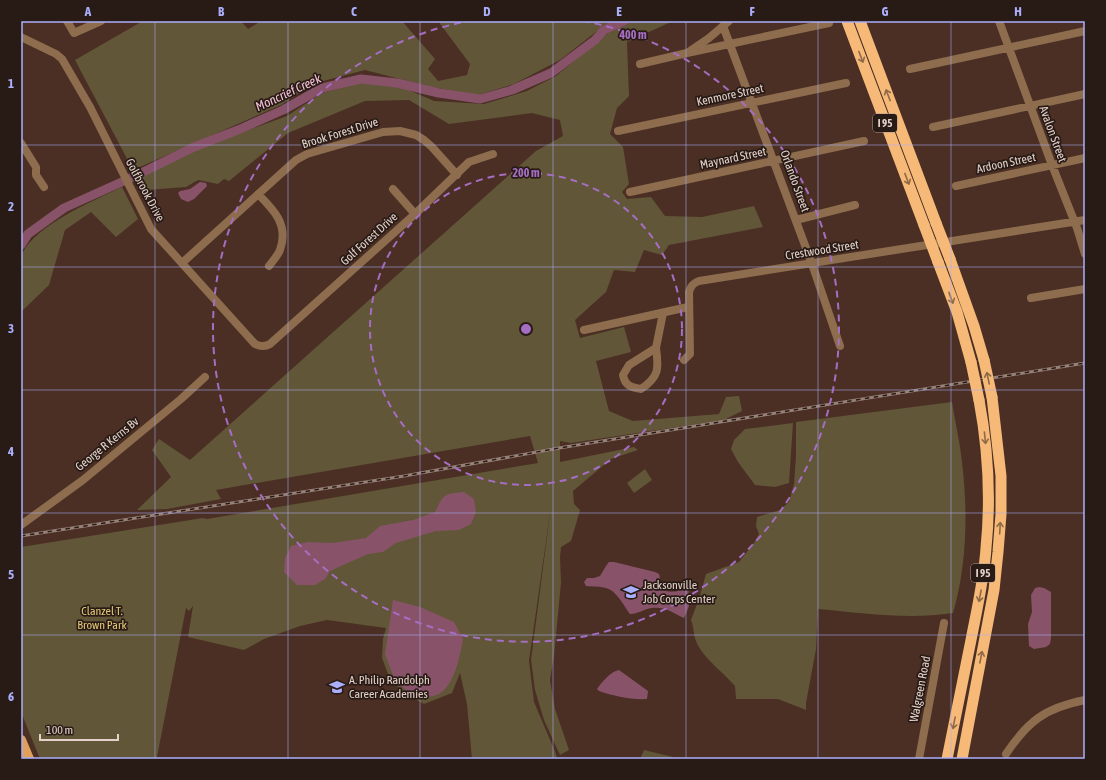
<svg xmlns="http://www.w3.org/2000/svg" width="1106" height="780" font-family="'Asap Condensed',sans-serif">
<rect width="100%" height="100%" fill="#4b2f24"/>
<path fill="#615637" d="M141,21H241L248,29L261,21H402L435,59L428,69L438,81L467,75L470,64L438,21H610L560,60L514,84L478,95L431,87L365,70L312,84L281,105L133,170L75,60L141,22Z
M634,21H673L627,42L629,96L617,108L610,134L623,147L629,184L622,192L627,199L651,197L665,216L702,217L754,206L763,227L669,245L662,255L644,250L635,272L614,270L606,292L575,320L580,338L624,327L631,352L596,361L609,411L633,421L719,414L726,397L739,396L742,411L724,420L571,443L560,441V462L634,447L638,450L611,459L573,491L574,504L580,510L571,541L561,547L560,557L561,583L554,656L550,680L555,709L569,750L560,755L544,720L535,690L531,660L551,506L529,661L534,702L556,754L557,759H472L467,704L460,673L452,693L424,704L401,691L388,674L382,658L383,639L386,628L327,620L300,626L264,639L244,650L188,637L193,606L189,611L186,608L157,757L160,759H40L21,712V547L203,518L207,519L538,463L530,436L216,490L221,499L167,509L137,510L171,477L152,450L159,439L190,460L536,151L563,136L560,120L532,113L449,124L409,100L365,101L288,133L229,181L224,179L218,184L198,180L186,187L146,190L141,192L138,178L194,150L287,116L322,93L362,83L404,88L434,101L484,104L527,91L556,76L608,33Z
M122,187L138,219L116,237L91,212L65,230L49,285L21,312C21,302 19,260 22,254C35,225 95,200 122,187Z
M952,402C955,422 960,442 962,462C968,512 967,565 953,613C908,620 863,613 818,609L816,649L806,703V710L778,699H736L735,686C724,673 701,656 696,641C693,634 694,627 691,620L699,599L706,574L739,562L754,543L759,534L756,526L757,517L780,510L789,502L794,484L796,456V422Z
M793,423L789,483L775,487L755,485L738,462L731,449L734,440L745,429Z
M645,469L652,480L634,493L627,483Z
M644,750L673,757V759H640Z"/>
<path fill="#885369" d="M610,21H634L608,33L604,26Z
M200,182L206,183L207,186L194,199L188,202L181,199L178,193L180,191L190,189Z
M464,492L474,499L476,512L471,524L459,530L436,531L396,543L383,552L368,554L330,571L325,579L315,585H297L284,572L285,558L291,546L308,542L333,543L366,538L380,526L413,520L435,512C444,494 443,494 464,492Z
M609,562H614L655,572L659,574C661,580 659,584 662,590C669,592 672,592 678,591L685,581H688L690,585L687,599L689,606L684,618C674,613 664,606 652,608C644,609 638,614 630,614C623,605 617,591 606,588C600,586 592,587 586,586L584,582L587,578H594L600,576L606,566Z
M1039,587L1044,588L1051,592V638L1050,644L1046,647L1034,649L1029,646L1028,624L1032,612L1031,595L1035,588Z
M393,600L420,607L454,622L463,639C460,655 455,685 439,694C433,697 424,697 417,699L395,681L385,654Z
M619,670L648,691L647,699C631,700 614,696 599,691L597,689C602,682 610,672 619,670Z"/>
<g fill="none" stroke-linecap="round" stroke-linejoin="round">
<path stroke="#885369" stroke-width="9" d="M21,245L28,234L64,208L135,176L194,147L238,130L283,110L322,88L361,79L397,83L439,93L480,99L512,90L551,73L595,40L604,30L624,21"/>
<path stroke="#8d6d4d" stroke-width="8" d="M67,21L74,33L101,21
M999,21L1052,165L1077,228L1085,254
M723,26L812,264L840,346
M21,37L56,54L62,59L90,107L151,229L255,344C261,347 265,347 270,344L415,214L469,162L493,154
M687,53L829,23
M640,64L687,53L709,38L729,21
M910,69L1085,31
M933,127L1085,94
M618,131L846,83
M21,143L36,167V175L44,187
M956,186L1085,158
M393,189L415,214
M630,192L864,141
M258,194C274,210 289,225 280,250C278,255 273,261 269,266
M796,220L855,205
M182,263L296,160L307,154L383,132L400,131L416,135L424,140L432,147L457,175
M1031,298L1085,289
M584,330L688,307
M656,348C659,369 659,377 641,389C631,387 625,386 623,375L629,365L656,348L663,313
M684,360L690,354L689,292C691,286 693,283 699,281L1085,220
M21,525L83,480L181,399L205,377
M1006,754C1028,721 1045,708 1085,700
M919,759L944,623"/>
<path stroke="#e0a05b" stroke-width="10" d="M21,740L29,759"/>
<path stroke="#f6b978" stroke-width="11" d="M847,21L924,225
M860,21L936,223
M950,259L974,326L984,360
M938,262L957,312L971,362
M947,759C955,719 963,680 971,640C977,609 984,579 986,548C991,498 988,448 979,400
M962,759L994,590L998,552L1001,514V476L992,397"/>
<defs>
<path id="rail" d="M21,536L404,476L559,448L1085,363"/>
</defs>
<use href="#rail" stroke="#988178" stroke-width="3"/>
<use href="#rail" stroke="#281b16" stroke-width="1.5" stroke-dasharray="4.5" stroke-linecap="butt"/>
<path stroke="#f6b978" stroke-width="11" d="M936,223L950,259
M924,225L938,262
M984,360L992,397
M971,362L979,400"/>
</g>
<defs><path id="oneway-shaft" d="M-6 0H5M1.5-3L5.5 0L1.5 3" fill="none" stroke-width="1.6" stroke-linecap="round" stroke-linejoin="round"/></defs>
<g stroke="#8f6a47">
<use href="#oneway-shaft" transform="translate(861 57) rotate(69)"/>
<use href="#oneway-shaft" transform="translate(888 95) rotate(-111)"/>
<use href="#oneway-shaft" transform="translate(907 179) rotate(69)"/>
<use href="#oneway-shaft" transform="translate(951 298) rotate(70)"/>
<use href="#oneway-shaft" transform="translate(988 378) rotate(-102)"/>
<use href="#oneway-shaft" transform="translate(985 438) rotate(84)"/>
<use href="#oneway-shaft" transform="translate(1000 528) rotate(-87)"/>
<use href="#oneway-shaft" transform="translate(980 596) rotate(101)"/>
<use href="#oneway-shaft" transform="translate(981 657) rotate(-79)"/>
<use href="#oneway-shaft" transform="translate(954 723) rotate(101)"/>
</g>
<path fill="none" stroke="#abaffb" stroke-width="1" stroke-opacity="0.55" d="M155,21V759M288,21V759M420,21V759M553,21V759M686,21V759M818,21V759M951,21V759M21,145H1085M21,267H1085M21,390H1085M21,513H1085M21,635H1085"/>
<g fill="none" stroke="#a56ec3" stroke-width="2" stroke-dasharray="7 5">
<circle cx="526" cy="329" r="156"/>
<path d="M583 21A313 313 0 1 1 469 21"/>
</g>
<defs>
<symbol id="university-bare" viewBox="-9 -9 18 18"><path d="M0-5L7-2L0 1L-7-2ZM-4 1L0 2.5L4 1V4Q0 6-4 4Z" fill="#abaffb" stroke="#281b16" stroke-width="2.5" paint-order="stroke"/></symbol>
<symbol id="school-bare" viewBox="-9 -9 18 18"><path d="M0-5L7-2L0 1L-7-2ZM-4 1L0 2.5L4 1V4Q0 6-4 4Z" fill="#abaffb" stroke="#281b16" stroke-width="2.5" paint-order="stroke"/></symbol>
</defs>
<g fill-rule="evenodd">
<use href="#university-bare" x="620" y="581" width="22" height="22"/>
<use href="#school-bare" x="326" y="676" width="22" height="22"/>
</g>
<g text-anchor="middle" stroke-width="3.5" stroke-linejoin="round" paint-order="stroke">
<g fill="#281b16" stroke="#ac9a94" stroke-width="1">
<rect x="873" y="114" width="24" height="18" rx="3"/>
<rect x="971" y="564" width="24" height="18" rx="3"/>
</g>
<g font-size="11" font-weight="bold" fill="#e4d1ca">
<text x="885" y="127">I 95</text>
<text x="983" y="577">I 95</text>
</g>
<g font-size="12" fill="#e4d1ca" stroke="#281b16">
<text transform="translate(730 95) rotate(-12)" y="4">Kenmore Street</text>
<text transform="translate(340 133) rotate(-17)" y="4">Brook Forest Drive</text>
<text transform="translate(1053 134) rotate(70)" y="4">Avalon Street</text>
<text transform="translate(733 158) rotate(-12)" y="4">Maynard Street</text>
<text transform="translate(1006 163) rotate(-12)" y="4">Ardoon Street</text>
<text transform="translate(795 181) rotate(70)" y="4">Orlando Street</text>
<text transform="translate(145 190) rotate(62)" y="4">Golfbrook Drive</text>
<text transform="translate(369 239) rotate(-42)" y="4">Golf Forest Drive</text>
<text transform="translate(822 250) rotate(-9)" y="4">Crestwood Street</text>
<text transform="translate(107 444) rotate(-39)" y="4">George R Kerns Bv</text>
<text transform="translate(920 689) rotate(-79)" y="4">Walgreen Road</text>
</g>
<g font-size="12" fill="#e4d1ca" stroke="#281b16" text-anchor="start">
<text x="643" y="589">Jacksonville<tspan x="643" dy="14">Job Corps Center</tspan></text>
<text x="349" y="684">A. Philip Randolph<tspan x="349" dy="14">Career Academies</tspan></text>
</g>
<g font-size="12" fill="#e4c877" stroke="#281b16">
<text x="102" y="615">Clanzel T.<tspan x="102" dy="14">Brown Park</tspan></text>
</g>
<g font-size="13" font-style="italic" fill="#f7c4d8" stroke="#281b16">
<text transform="translate(288 92) rotate(-25)" y="5">Moncrief Creek</text>
</g>
</g>
<circle cx="526" cy="329" r="6" fill="#a56ec3" stroke="#281b16" stroke-width="2"/>
<g font-size="12" text-anchor="middle" font-weight="bold" fill="#a56ec3" stroke="#281b16" stroke-width="3.5" stroke-linejoin="round" paint-order="stroke">
<text x="633" y="39">400 m</text>
<text x="526" y="177">200 m</text>
</g>
<rect width="1106" height="780" fill="none" stroke="#281b16" stroke-width="44"/>
<path d="M40 734v6h78v-6" fill="none" stroke="#e4d1ca" stroke-width="2"/>
<text x="46" y="734" font-size="12" fill="#e4d1ca" stroke="#281b16" stroke-width="3" paint-order="stroke">100 m</text>
<rect x="22" y="22" width="1062" height="736" fill="none" stroke="#abaffb" stroke-width="1.5"/>
<g font-size="13" text-anchor="middle" font-weight="bold" fill="#abaffb">
<text x="88" y="16">A</text>
<text x="221" y="16">B</text>
<text x="354" y="16">C</text>
<text x="487" y="16">D</text>
<text x="619" y="16">E</text>
<text x="752" y="16">F</text>
<text x="885" y="16">G</text>
<text x="1018" y="16">H</text>
<text x="11" y="88">1</text>
<text x="11" y="211">2</text>
<text x="11" y="333">3</text>
<text x="11" y="456">4</text>
<text x="11" y="579">5</text>
<text x="11" y="701">6</text>
</g>
</svg>
